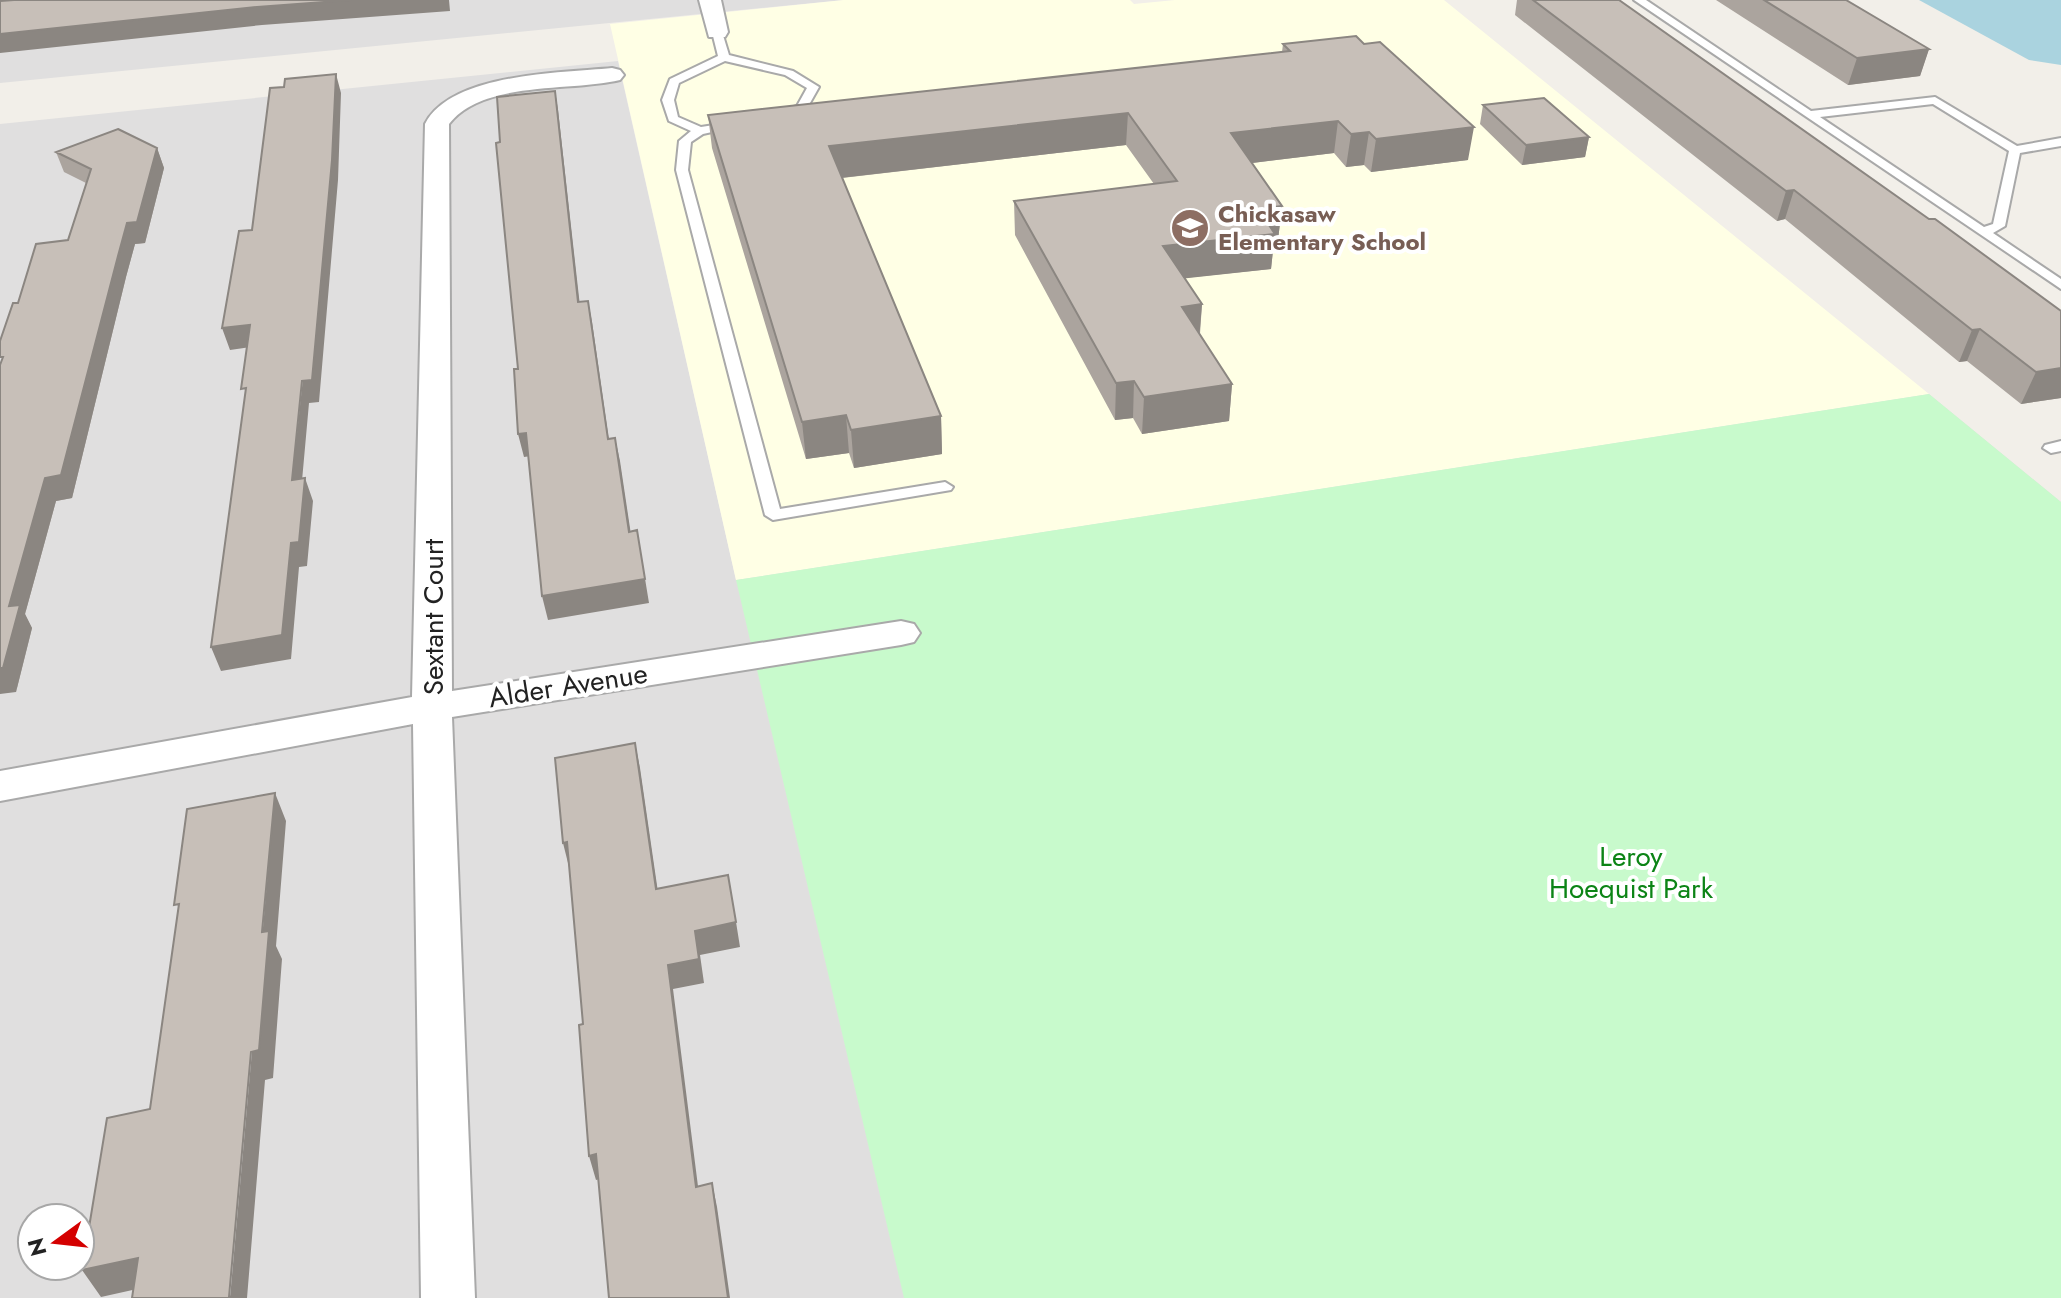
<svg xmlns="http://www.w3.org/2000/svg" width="2061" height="1298" font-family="Jost,sans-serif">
<rect width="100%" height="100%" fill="#f2efe9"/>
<path fill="#e0dfdf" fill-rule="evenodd" d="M0,0H844L0,83Z
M618,61L736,580L1929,394L2061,502V1298H0V124ZM32,1218H80V1266H32Z"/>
<path fill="#ffffe5" d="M844,0H1130L1134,4L1175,0H1444L1929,394L736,580L610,24Z"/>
<path fill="#c8facc" d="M1929,394L2061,502V1298H904L736,580Z"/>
<path fill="#aad3df" d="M1919,0H2061V65L2029,60Z"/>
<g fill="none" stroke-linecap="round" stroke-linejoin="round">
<defs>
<path id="lane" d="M1634,0H1646L1811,111L1935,97L2017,146L2061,138V146L2020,153L2005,226L1993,233L2061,279V289ZM1933,104L2009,151L1993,224L1984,227L1820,117Z
M717,29L722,32L729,55L793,71L819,87L806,110L781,115V111L797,106L807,88L785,75L725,61L679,83L674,100L678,117L701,127L733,122L739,126L703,134L691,142L688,170L780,509L945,482L953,487L951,490L773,520L765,515L676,170L679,141L691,131L669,121L662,100L670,79L718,56L712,32Z
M2061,441V451L2051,453L2043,448L2045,445Z"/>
<path id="street" d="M699,0H721L728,32L725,37H709Z
M612,68L620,70L624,75L620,80C571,92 483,80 449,124L452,691L901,621L914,624L920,633L914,642L901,645L452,717L475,1298H421L413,724L0,801V771L412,697L425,124C451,73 561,73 612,68Z"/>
</defs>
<use href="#lane" stroke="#a9a9a9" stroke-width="4"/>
<use href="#street" stroke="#a9a9a9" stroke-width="4"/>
<use href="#lane" fill="#fff" fill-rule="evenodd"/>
<use href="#street" fill="#fff" fill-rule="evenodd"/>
</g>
<path fill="#aba49e" d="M1517,0H1619L1929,219L2061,398L2021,404L1967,361L1959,362L1785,219L1777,221L1515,15Z
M1716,0H1846L1929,49L1920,76L1848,85Z
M1283,44L1468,160L1371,172L1364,165L1346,167L1334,153L1252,163L1282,206L1278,240L1274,241L1271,269L1184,278L1202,304L1200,334L1232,384L1229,421L1142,434L1133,418L1115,420L1015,235L1014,201L1154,184L1126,145L842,178L941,416L942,454L854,468L849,453L806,459L712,148L708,115L1282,52Z
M1483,105L1589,137L1585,157L1522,165L1480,124Z
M157,148L164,168L145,243L135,244L126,277L72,498L56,501L25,614L32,628L16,692L68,240L86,183L64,172L56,152Z"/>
<path fill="#8b8681" d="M351,0H449L450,11L262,25L0,53V34L257,7Z
M1929,49L1920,76L1848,85L1857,58Z
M336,74L341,93L338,180L319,402L309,403L300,503L292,480Z
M555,91L558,110L582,324L578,302Z
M1128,113L1126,145L831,179L829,146Z
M1338,121L1334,153L1228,166L1231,133Z
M1474,127L1468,160L1371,172L1376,139Z
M1369,132L1364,165L1346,167L1351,134Z
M1589,137L1585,157L1522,165L1526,145Z
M157,148L164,168L145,243L135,244L126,277L72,498L56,501L25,614L32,628L16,692L0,694V668L9,606L45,478L127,223Z
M1794,190L1785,219L1777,221L1786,191Z
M1282,206L1278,240L1274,241L1271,269L1161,281L1163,246L1258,209Z
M588,301L592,322L612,462L608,439Z
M1202,304L1199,340L1182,307Z
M250,325L258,346L230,350L222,328Z
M1980,329L1967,361L1959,362L1972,330Z
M2061,368V398L2021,404L2036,372Z
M1134,381L1133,418L1115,420L1116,383Z
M1232,384L1229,421L1142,434L1144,397Z
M846,415L849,453L806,459L802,422Z
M941,416L942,454L854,468L851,430Z
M526,433L531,456L524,457L518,434Z
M615,438L620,461L634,555L629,532Z
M305,478L313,501L307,566L299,567L291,659L221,671L211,647L291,543Z
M637,530L649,603L548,620L542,596Z
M635,743L640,768L661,913L656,889Z
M275,793L286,821L276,946L282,959L273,1078L265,1080L247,1298H230Z
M567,842L569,867L563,843Z
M736,922L740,947L700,955L704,983L673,989L701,1210L696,1187L668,965L695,931Z
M596,1154L603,1178L596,1180L589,1156Z
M712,1183L717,1207L730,1298H728Z
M138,1258L155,1285L101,1297L82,1270Z"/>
<path fill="#c7bfb8" stroke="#8b8681" stroke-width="2" d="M14,0H351L257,7L0,34V1Z
M1533,0H1619L1929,219H1935L2061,311V368L2036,372L1980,329L1972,330L1794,190L1786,191Z
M1764,0H1846L1929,49L1857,58Z
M1356,36L1364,44L1380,42L1474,127L1376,139L1369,132L1351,134L1338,121L1231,133L1282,206L1258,209L1275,234L1163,246L1202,304L1182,307L1232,384L1144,397L1134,381L1116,383L1014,201L1177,181L1128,113L829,146L941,416L851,430L846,415L802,422L708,115L1290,51L1283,44Z
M336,74L332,160L312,380L302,381L292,480L305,478L299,542L291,543L282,635L211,647L246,388L241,389L250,325L222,328L239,231L252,230L270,88L284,87L285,79Z
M555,91L578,302L588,301L608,439L615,438L629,532L637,530L645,579L542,596L526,433L518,434L514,369H518L496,143L500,142L497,97Z
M1544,98L1589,137L1526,145L1483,105Z
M118,129L157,148L137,222L127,223L118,256L61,475L45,478L9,606L20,605L3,668H0V365L3,357H0V341L13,303H18L36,244L68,240L91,169L56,152Z
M635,743L656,889L728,875L736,922L695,931L699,959L668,965L696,1187L712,1183L728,1298H609L596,1154L589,1156L579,1025L583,1024L567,842L563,843L555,758Z
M275,793L262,932L269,931L259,1050L251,1052L229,1297L235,1296V1298H132L138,1258L82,1270L107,1118L150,1109L179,904L174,905L187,809Z"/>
<defs>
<symbol id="school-disc" viewBox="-11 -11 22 22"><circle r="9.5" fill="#8d6e63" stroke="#fff"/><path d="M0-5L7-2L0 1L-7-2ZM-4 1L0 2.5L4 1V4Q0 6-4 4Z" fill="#fff"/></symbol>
</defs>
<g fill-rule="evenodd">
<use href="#school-disc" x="1168" y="206" width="44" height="44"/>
</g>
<g text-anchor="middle" stroke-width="8" stroke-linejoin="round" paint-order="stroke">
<g font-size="24" font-weight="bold" fill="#785e54" stroke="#fff" text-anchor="start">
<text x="1218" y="222">Chickasaw<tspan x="1218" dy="28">Elementary School</tspan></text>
</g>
<g font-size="28" fill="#222" stroke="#fff">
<text transform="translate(433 617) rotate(-90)" y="10">Sextant Court</text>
<text transform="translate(568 685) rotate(-9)" y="10">Alder Avenue</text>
</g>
<g font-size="28" fill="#0c8416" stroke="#fff">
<text x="1631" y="866">Leroy<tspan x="1631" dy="32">Hoequist Park</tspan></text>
</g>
</g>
<g transform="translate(56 1242) rotate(255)"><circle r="38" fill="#ffffff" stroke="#a7a7a7" stroke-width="2"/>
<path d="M0-6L14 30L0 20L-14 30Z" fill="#d40000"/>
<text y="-12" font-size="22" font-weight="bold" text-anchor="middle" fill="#222222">N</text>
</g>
</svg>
